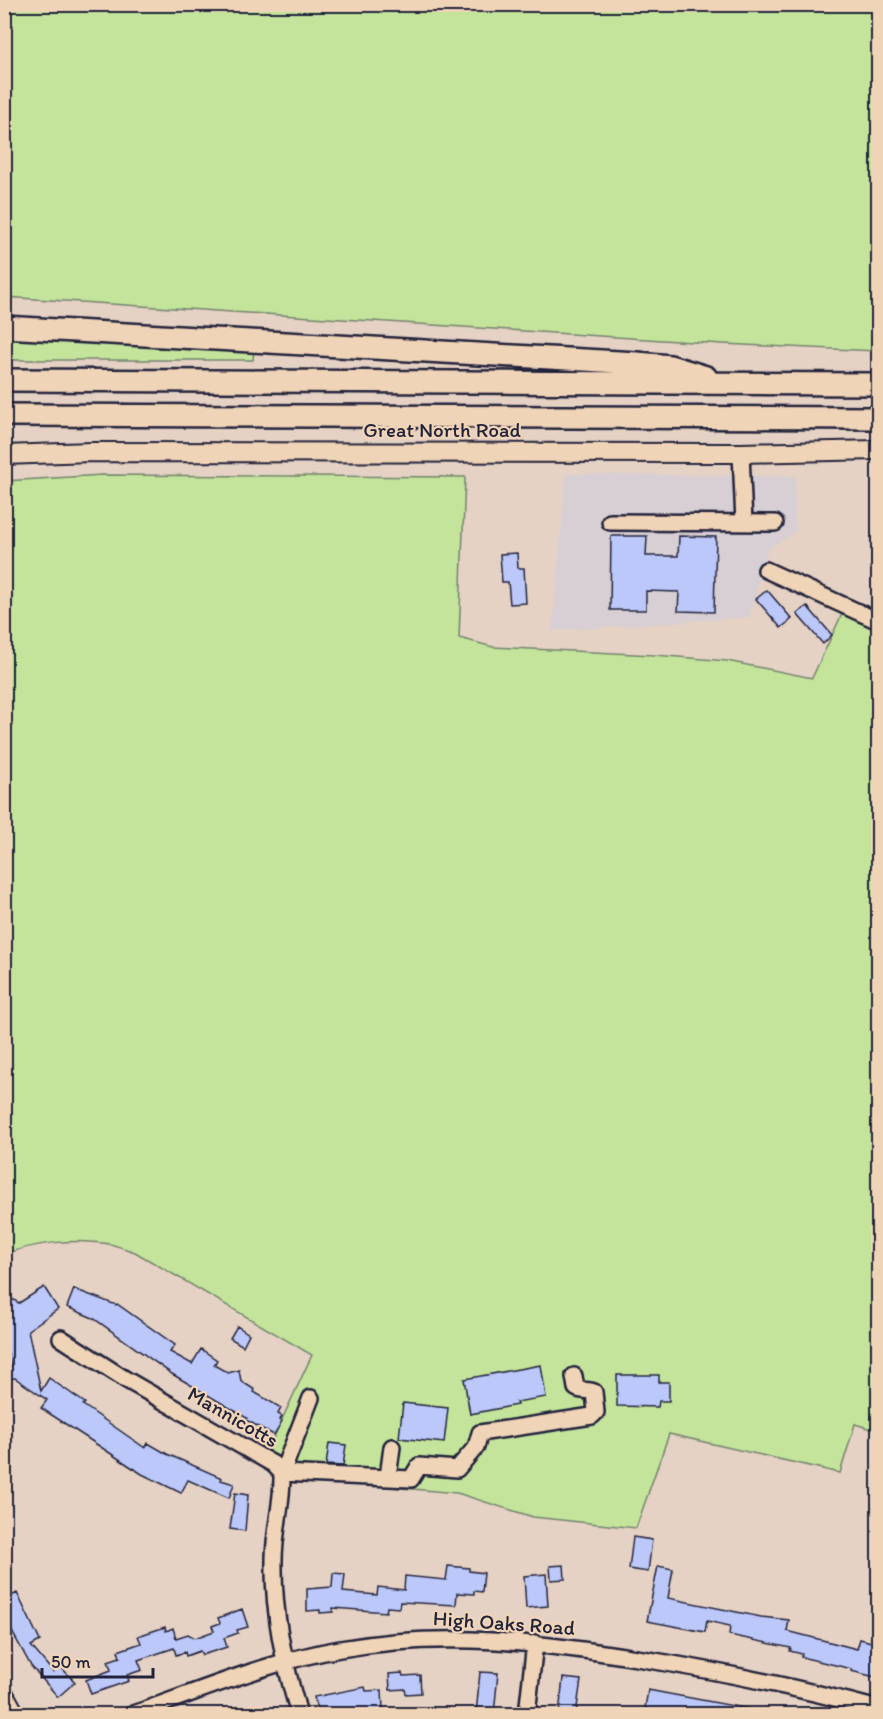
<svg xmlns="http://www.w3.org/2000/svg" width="883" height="1719" font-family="Itim,sans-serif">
<rect width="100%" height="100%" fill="#e5d2c4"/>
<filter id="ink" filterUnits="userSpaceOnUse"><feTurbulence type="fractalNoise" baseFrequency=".0167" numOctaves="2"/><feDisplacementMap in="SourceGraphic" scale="12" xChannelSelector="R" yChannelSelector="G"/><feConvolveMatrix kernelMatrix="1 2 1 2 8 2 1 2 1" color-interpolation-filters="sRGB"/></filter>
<g filter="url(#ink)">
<path fill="#d8cfd4" d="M566,474L795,476L796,531L768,549L749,617L552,631Z"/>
<path fill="#c4e49c" stroke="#73836c" stroke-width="1.5" d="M4,5H878V351L723,344L5,297Z
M4,337L254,349L253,360H5Z
M103,475L465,477L459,638L493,647L654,655L727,661L812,678L843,612L878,626V1431L855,1424L840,1473L669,1434L636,1528L533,1517L457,1493L300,1479L266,1454L312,1355L135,1252C125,1249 114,1244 103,1243C71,1239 35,1243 5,1254V481Z"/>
<path fill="#bbc8f9" stroke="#22223b" stroke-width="1.5" d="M611,536H647L646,556H678L679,536L716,537L714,612L678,611L679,592L646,591V610H610Z
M517,553L518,568H524L526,603L510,604L508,582H502L500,554Z
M767,590L792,619L781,628L756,599Z
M807,606L832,635L823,644L797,614Z
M44,1287L58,1309L28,1330L41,1391L49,1378L85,1403L83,1405L145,1448L148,1443L167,1454L222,1478L221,1480L234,1484L229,1498L188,1480L181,1493L142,1474L41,1408L47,1400L15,1378L9,1379L6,1368L11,1367L4,1337V1294L19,1303Z
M74,1289L116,1305L117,1304L175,1345L170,1352L192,1364L201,1349L217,1360L214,1365L228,1373L239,1370L241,1381L255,1390L254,1392L281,1408L278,1414L282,1416L280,1420L282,1421L274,1435L246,1420L247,1418L172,1374L93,1318L67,1307Z
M237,1326L249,1334L243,1346L230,1338Z
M541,1365L546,1397L516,1402L517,1405L470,1414L464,1379Z
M617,1375H659V1382H669V1401H659L658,1407L617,1406Z
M403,1403L448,1408L444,1443L399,1438Z
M329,1443L346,1445L343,1466L326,1465Z
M235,1493L248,1495L245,1531L230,1529Z
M633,1537L652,1540L648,1572L629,1569Z
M564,1565L565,1579L551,1580L550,1566Z
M448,1566L469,1568V1571L484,1573L482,1592L474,1591V1594L457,1593L456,1605L400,1602L399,1608L387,1607L386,1612L333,1608V1612L320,1613V1610L307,1611V1589L332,1587L333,1573L345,1574L343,1592L377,1595L378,1587L404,1590L405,1576L446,1580Z
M658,1566L673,1569L668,1598L761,1617L789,1620L787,1631L857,1649L860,1639L879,1644V1678L851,1671L852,1669L801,1657L802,1654L790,1651L791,1648L729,1635L730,1626L707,1621L705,1632L647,1621Z
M546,1574L548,1606L526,1608L524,1576Z
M17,1593L40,1641L31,1646L53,1672L60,1666L75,1682L58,1697L31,1666L4,1617V1600Z
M242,1609L248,1627L237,1630L238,1633L224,1638L227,1647L202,1655L200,1651L186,1656L185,1652L176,1655L174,1648L138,1660L142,1670L127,1675L129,1681L91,1694L86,1680L111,1670L108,1661L120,1657L118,1651L141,1643L138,1636L165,1627L166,1631L173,1628L176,1638L188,1634L195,1638L214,1631L212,1626L220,1623L218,1618Z
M480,1672L498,1673L494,1714H476Z
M402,1673L403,1676L420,1675L421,1693L406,1694L405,1689L390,1690L389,1674Z
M563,1678L581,1680L576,1714H559Z
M365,1687L366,1691L382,1690L383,1710L348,1713V1714H318L314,1697Z
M648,1690L750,1709V1714H668L669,1712L645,1708Z"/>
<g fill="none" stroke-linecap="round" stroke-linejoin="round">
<defs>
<path id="minor" d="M741,453L744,523
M610,522L775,523
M766,570L878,621
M61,1338L125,1379L273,1464L282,1473C283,1502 274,1531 274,1560C273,1614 284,1663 299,1714
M311,1398L282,1473L411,1479L419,1466L457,1469L476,1447L480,1433L592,1416L596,1412L594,1392C588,1389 582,1392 576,1388L574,1376
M388,1477L392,1447
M133,1714C200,1691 270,1661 340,1649C444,1631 540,1642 643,1659C723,1672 800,1688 878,1709
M527,1714L535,1643"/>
<path id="major" d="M4,455L91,452L741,453L878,450
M4,1694L15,1714"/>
<path id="highway" d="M4,327L637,363L670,366L706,377
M4,380L878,384
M4,415L878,418"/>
</defs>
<use href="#minor" stroke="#22223b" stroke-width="20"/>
<use href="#major" stroke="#22223b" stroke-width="22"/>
<use href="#highway" stroke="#22223b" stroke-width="26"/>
<path stroke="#22223b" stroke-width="3" stroke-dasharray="1.5 4.5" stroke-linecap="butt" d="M211,4L221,12"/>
<use href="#minor" stroke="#f0d4b7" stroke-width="15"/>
<use href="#major" stroke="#f0d4b7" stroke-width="18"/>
<use href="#highway" stroke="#f0d4b7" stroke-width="21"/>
</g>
</g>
<g text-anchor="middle" stroke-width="4.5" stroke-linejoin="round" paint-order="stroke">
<g font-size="21" fill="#22223b" stroke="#f0d4b7">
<text x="442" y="437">Great North Road</text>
<text transform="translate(233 1417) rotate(30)" y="7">Mannicotts</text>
<text transform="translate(504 1623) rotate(4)" y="7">High Oaks Road</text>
</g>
</g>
<rect width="883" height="1719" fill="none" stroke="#f0d4b7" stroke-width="24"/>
<rect x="12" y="12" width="859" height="1695" fill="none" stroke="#22223b" stroke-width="2" filter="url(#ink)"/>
<path d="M42 1668v9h111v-9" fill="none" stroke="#22223b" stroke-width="3"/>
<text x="51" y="1668" font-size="18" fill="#22223b" stroke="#f0d4b7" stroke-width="4.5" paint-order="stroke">50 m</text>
</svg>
